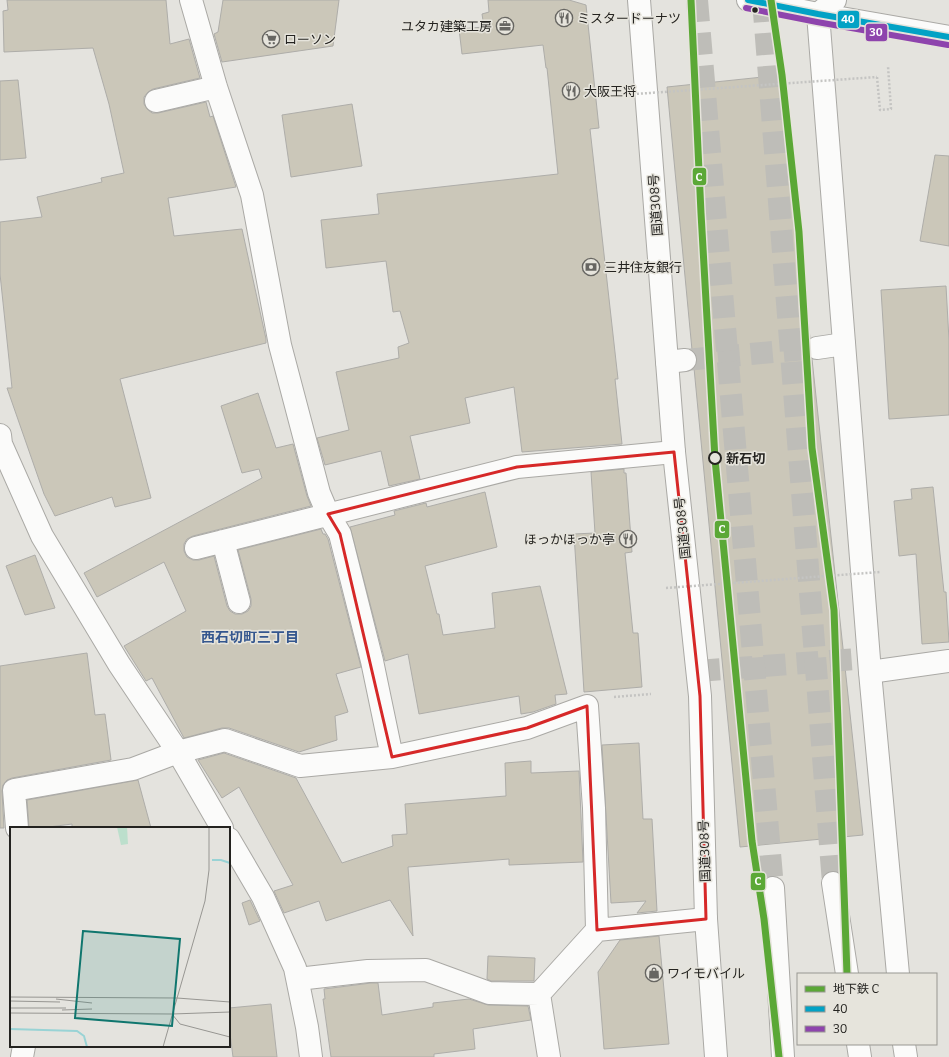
<svg xmlns="http://www.w3.org/2000/svg" width="949" height="1057" font-family="Bitter,'Noto Sans JP',serif">
<rect width="100%" height="100%" fill="#e4e3de"/>
<path fill="#cbc7b9" stroke="#aeada9" d="M7,0H166L170,44L189,39L200,78L153,89L148,92L144,97V104L147,109L152,113H158L206,102L210,117L213,116L236,187L168,198L174,236L242,229L266,339V343L120,379L151,498L115,507L112,497L55,516L44,494L7,388H12L0,274V222L42,217L37,197L102,182L101,178L124,173L109,104L93,48L4,52L3,11L8,10Z
M223,0H339L333,46L222,62L214,34L218,32Z
M488,0H569L586,5L599,128L590,129L618,379H615L622,444L522,452L514,387L465,398L470,423L410,436L420,479L389,486L381,451L325,465L317,438L349,430L336,372L399,358L398,347L409,343L400,311L393,312L386,261L326,268L321,220L379,214L377,194L558,174L547,68H546L543,45L462,54L459,29L484,27L482,14L489,12Z
M782,75L810,338L806,343L805,349L807,355L812,359L863,835L740,847L694,368L697,365V359L695,353L692,350L667,87Z
M18,80L26,158L0,160V81Z
M352,104L362,166L291,177L282,115Z
M935,155L949,156V246L920,241Z
M946,286L949,340V415L889,419L881,290Z
M258,393L276,448L293,444L307,496L311,506L193,536L187,539L184,544V551L187,557L193,560H199L214,556L227,606L230,611L235,614H242L248,611L251,606V599L238,550L321,529L323,534H325L328,539L361,667L336,674L348,712L335,716L337,740L299,752L229,728H222L184,738L152,678L146,681L124,646L186,611L164,562L97,597L84,573L262,478L259,469L242,473L221,406Z
M624,469V473H626L632,552L625,553L633,633H638L642,687L584,692L574,534L595,533L591,472Z
M933,487L944,592H946L949,642L922,644L916,554L899,556L894,501L912,499L911,489Z
M485,492L497,547L425,566L437,614H439L443,635L495,628L492,593L540,586L567,694L555,695L556,704L533,712L521,714L519,696L419,714L408,654L385,661L350,527L395,515L394,511L426,503L427,507Z
M35,555L55,608L25,615L6,566Z
M87,653L95,715L105,714L111,760L12,778L7,780L3,785L2,791L4,828H0V666Z
M639,743L643,819H652L657,911L637,913L646,901L611,903L602,745Z
M224,753L296,778L342,863L393,846L392,835L407,834L405,804L506,796L505,763L531,761V773L579,771L583,862L509,865V859L408,867L413,936L390,900L326,921L319,901L284,913L274,891L293,885L239,787L222,798L198,760Z
M138,780L151,828H72V824L41,828H29L27,800Z
M250,900L260,921L249,925L242,903Z
M659,936L669,1044L604,1049L598,972L620,940Z
M488,956L535,958L534,981H491L487,979Z
M371,983H378L382,1015L433,1007V1003L469,999L488,1005L528,1006L531,1020L473,1029L475,1049L434,1054V1057H331L323,999H325L324,989Z
M271,1004L277,1057H233L229,1026V1008Z"/>
<g fill="none" stroke-linecap="round" stroke-linejoin="round">
<path stroke="#bebdb8" stroke-width="22" stroke-dasharray="22 11" stroke-linecap="butt" d="M685,360L817,348
M698,671L870,658"/>
<path stroke="#bebdb8" stroke-width="22" stroke-dasharray="22 11" stroke-linecap="butt" d="M697,0L773,888
M763,0L833,883"/>
<defs>
<path id="minor" d="M191,0L216,87L252,195L280,345L319,493L328,514L340,534L372,661L392,757
M818,14L835,0
M156,101L216,87
M817,348L844,344
M667,362L685,360
M0,435L1,444L42,536L119,664L178,752L222,828
M223,541L239,602
M196,548L517,467L674,452
M870,672L949,661
M17,828L14,790L133,769L178,752L225,740L300,766L392,757L527,728L587,706L594,808L597,930
M229,839L263,897L295,968L307,1027L311,1057
M298,979L368,971L426,970L489,993L539,994
M22,1057L24,1046
M549,1057L539,994L597,930L706,919"/>
<path id="highway" d="M639,0L674,452L700,696L706,919L716,1057
M748,0L818,14L949,37
M818,14L870,672L898,974
M833,883L847,974
M773,888L783,1057
M858,1044L860,1057
M904,1044L906,1057"/>
</defs>
<use href="#minor" stroke="#aaa9a5" stroke-width="24"/>
<use href="#highway" stroke="#aaa9a5" stroke-width="24"/>
<path stroke="#c4c4c2" stroke-width="2.5" stroke-dasharray="2 2" stroke-linecap="butt" d="M877,77L880,110L891,109L888,66
M614,697L651,694"/>
<use href="#minor" stroke="#fbfbfa" stroke-width="22"/>
<use href="#highway" stroke="#fbfbfa" stroke-width="22"/>
<path stroke="#c4c4c2" stroke-width="2.5" stroke-dasharray="2 2" stroke-linecap="butt" d="M621,95L877,77
M666,588L880,572"/>
<defs>
<path id="bus-1" d="M748,0L818,14L949,37"/>
<path id="bus-2" d="M746,8L817,22L948,45"/>
</defs>
<use href="#bus-1" stroke="#e6e4dc" stroke-width="9"/>
<use href="#bus-2" stroke="#e6e4dc" stroke-width="9"/>
<use href="#bus-1" stroke="#02a2c5" stroke-width="6"/>
<use href="#bus-2" stroke="#8e44ad" stroke-width="6"/>
<defs>
<path id="metro-1" d="M691,0L701,213L715,459L752,841L764,919L779,1057
M771,0L782,75L799,232L812,448L834,610L847,974"/>
</defs>
<use href="#metro-1" stroke="#e6e4dc" stroke-width="10"/>
<use href="#metro-1" stroke="#5ba836" stroke-width="7"/>
</g>
<path fill="none" stroke="#d62828" stroke-width="3" stroke-linejoin="round" d="M674,452L700,696L706,919L597,930L587,706L527,728L392,757L340,534L328,514L517,467Z"/>
<defs>
<symbol id="restaurant-ring" viewBox="-11 -11 22 22"><circle r="9.5" fill="#e6e4dc" stroke="#676662" stroke-width="1.5"/><path d="M-5-6h1v4h1v-4h1v4h1v-4h1v5L-1.5 .5V6h-2V.5L-5-1ZM5-6V6H3V1.5H1.5Q1.5-4 5-6Z" fill="#676662"/></symbol>
<symbol id="office-ring" viewBox="-11 -11 22 22"><circle r="9.5" fill="#e6e4dc" stroke="#676662" stroke-width="1.5"/><path d="M-6-3h4V-5.5h4V-3h4V5H-6ZM-1-4.5V-3h2v-1.5ZM-6 0V1H6V0Z" fill="#676662"/></symbol>
<symbol id="supermarket-ring" viewBox="-11 -11 22 22"><circle r="9.5" fill="#e6e4dc" stroke="#676662" stroke-width="1.5"/><path d="M-6-5.5h2.5l.6 2H6L4.5 2H-2.5L-4.4-4H-6ZM-1.5 3.2a1.3 1.3 0 1 0 .1 0ZM3 3.2a1.3 1.3 0 1 0 .1 0Z" fill="#676662"/></symbol>
<symbol id="bank-ring" viewBox="-11 -11 22 22"><circle r="9.5" fill="#e6e4dc" stroke="#676662" stroke-width="1.5"/><path d="M-6-4H6V4H-6ZM0-2.3a2.3 2.3 0 1 0 0 4.6a2.3 2.3 0 1 0 0-4.6Z" fill="#676662"/></symbol>
<symbol id="shop-ring" viewBox="-11 -11 22 22"><circle r="9.5" fill="#e6e4dc" stroke="#676662" stroke-width="1.5"/><path d="M-5-2.5h2.3a2.7 3.5 0 0 1 5.4 0H5L5.5 6h-11ZM-1.5-2.5h3a1.5 2.3 0 0 0-3 0Z" fill="#676662"/></symbol>
</defs>
<g fill-rule="evenodd">
<use href="#restaurant-ring" x="554" y="8" width="20" height="20"/>
<use href="#office-ring" x="495" y="16" width="20" height="20"/>
<use href="#supermarket-ring" x="261" y="29" width="20" height="20"/>
<use href="#restaurant-ring" x="561" y="81" width="20" height="20"/>
<use href="#bank-ring" x="581" y="257" width="20" height="20"/>
<use href="#restaurant-ring" x="618" y="529" width="20" height="20"/>
<use href="#shop-ring" x="644" y="963" width="20" height="20"/>
</g>
<circle fill="#242320" stroke="#e6e4dc" stroke-width="1.5" cx="755" cy="10" r="3.5"/>
<circle fill="#e6e4dc" stroke="#242320" stroke-width="2" cx="715" cy="458" r="6"/>
<g text-anchor="middle" stroke-width="3" stroke-linejoin="round" paint-order="stroke">
<g font-size="13" fill="#242320" stroke="#e6e4dc" text-anchor="start">
<text x="577" y="23">ミスタードーナツ</text>
<text x="492" y="31" text-anchor="end">ユタカ建築工房</text>
<text x="284" y="44">ローソン</text>
<text x="584" y="96">大阪王将</text>
<text x="604" y="272">三井住友銀行</text>
<text x="615" y="544" text-anchor="end">ほっかほっか亭</text>
<text x="667" y="978">ワイモバイル</text>
</g>
<g font-size="13" fill="#242320" stroke="#e6e4dc">
<text transform="translate(655 205) rotate(-94)" y="5">国道308号</text>
<text transform="translate(682 528) rotate(-96)" y="5">国道308号</text>
<text transform="translate(704 851) rotate(-92)" y="5">国道308号</text>
</g>
<g font-size="13" font-weight="bold" fill="#242320" stroke="#e6e4dc" text-anchor="start">
<text x="726" y="463">新石切</text>
</g>
<g font-size="14" font-weight="bold" fill="#34568e" stroke="#e6e4dc">
<text x="250" y="642">西石切町三丁目</text>
</g>
</g>
<g transform="translate(10 827)">
<rect width="220" height="220" fill="#e4e3de"/>
<path d="M117,0L118,17L111,18L107,0Z" fill="#bcdfcc"/>
<path fill="none" stroke="#99d3d5" stroke-width="2" d="M202,33H211L220,36M0,202L67,204L74,209L77,220"/>
<path fill="none" stroke="#979692" stroke-width="1" d="M0,170L167,171M167,171L220,175M46,172L82,176M0,174L50,175M0,181H56M52,183L82,182M0,186L162,187M162,187L170,197L220,210M162,187L220,185M153,220L195,74L199,43V0"/>
<path fill="#0f766e" fill-opacity="0.15" stroke="#0f766e" stroke-width="2" d="M73,104L170,112L162,199L65,191Z"/>
<rect width="220" height="220" fill="none" stroke="#242320" stroke-width="2"/>
</g>
<g stroke="#e6e4dc" stroke-width="1.5">
<rect x="837" y="10" width="23" height="19" rx="4" fill="#02a2c5"/>
<rect x="865" y="23" width="23" height="19" rx="4" fill="#8e44ad"/>
<rect x="692" y="167" width="15" height="19" rx="4" fill="#5ba836"/>
<rect x="714" y="520" width="16" height="19" rx="4" fill="#5ba836"/>
<rect x="750" y="872" width="16" height="19" rx="4" fill="#5ba836"/>
</g>
<g font-size="11" text-anchor="middle" font-weight="bold" fill="#fff">
<text x="848" y="23">40</text>
<text x="876" y="36">30</text>
<text x="699" y="181">C</text>
<text x="722" y="533">C</text>
<text x="758" y="885">C</text>
</g>
<rect x="797" y="973" width="140" height="72" fill="#e6e4dc" stroke="#989791"/>
<rect x="805" y="986" width="20" height="6" fill="#5ba836" stroke="#989791"/>
<text x="833" y="993" font-size="12" fill="#242320">地下鉄 C</text>
<rect x="805" y="1006" width="20" height="6" fill="#02a2c5" stroke="#989791"/>
<text x="833" y="1013" font-size="12" fill="#242320">40</text>
<rect x="805" y="1026" width="20" height="6" fill="#8e44ad" stroke="#989791"/>
<text x="833" y="1033" font-size="12" fill="#242320">30</text>
</svg>
